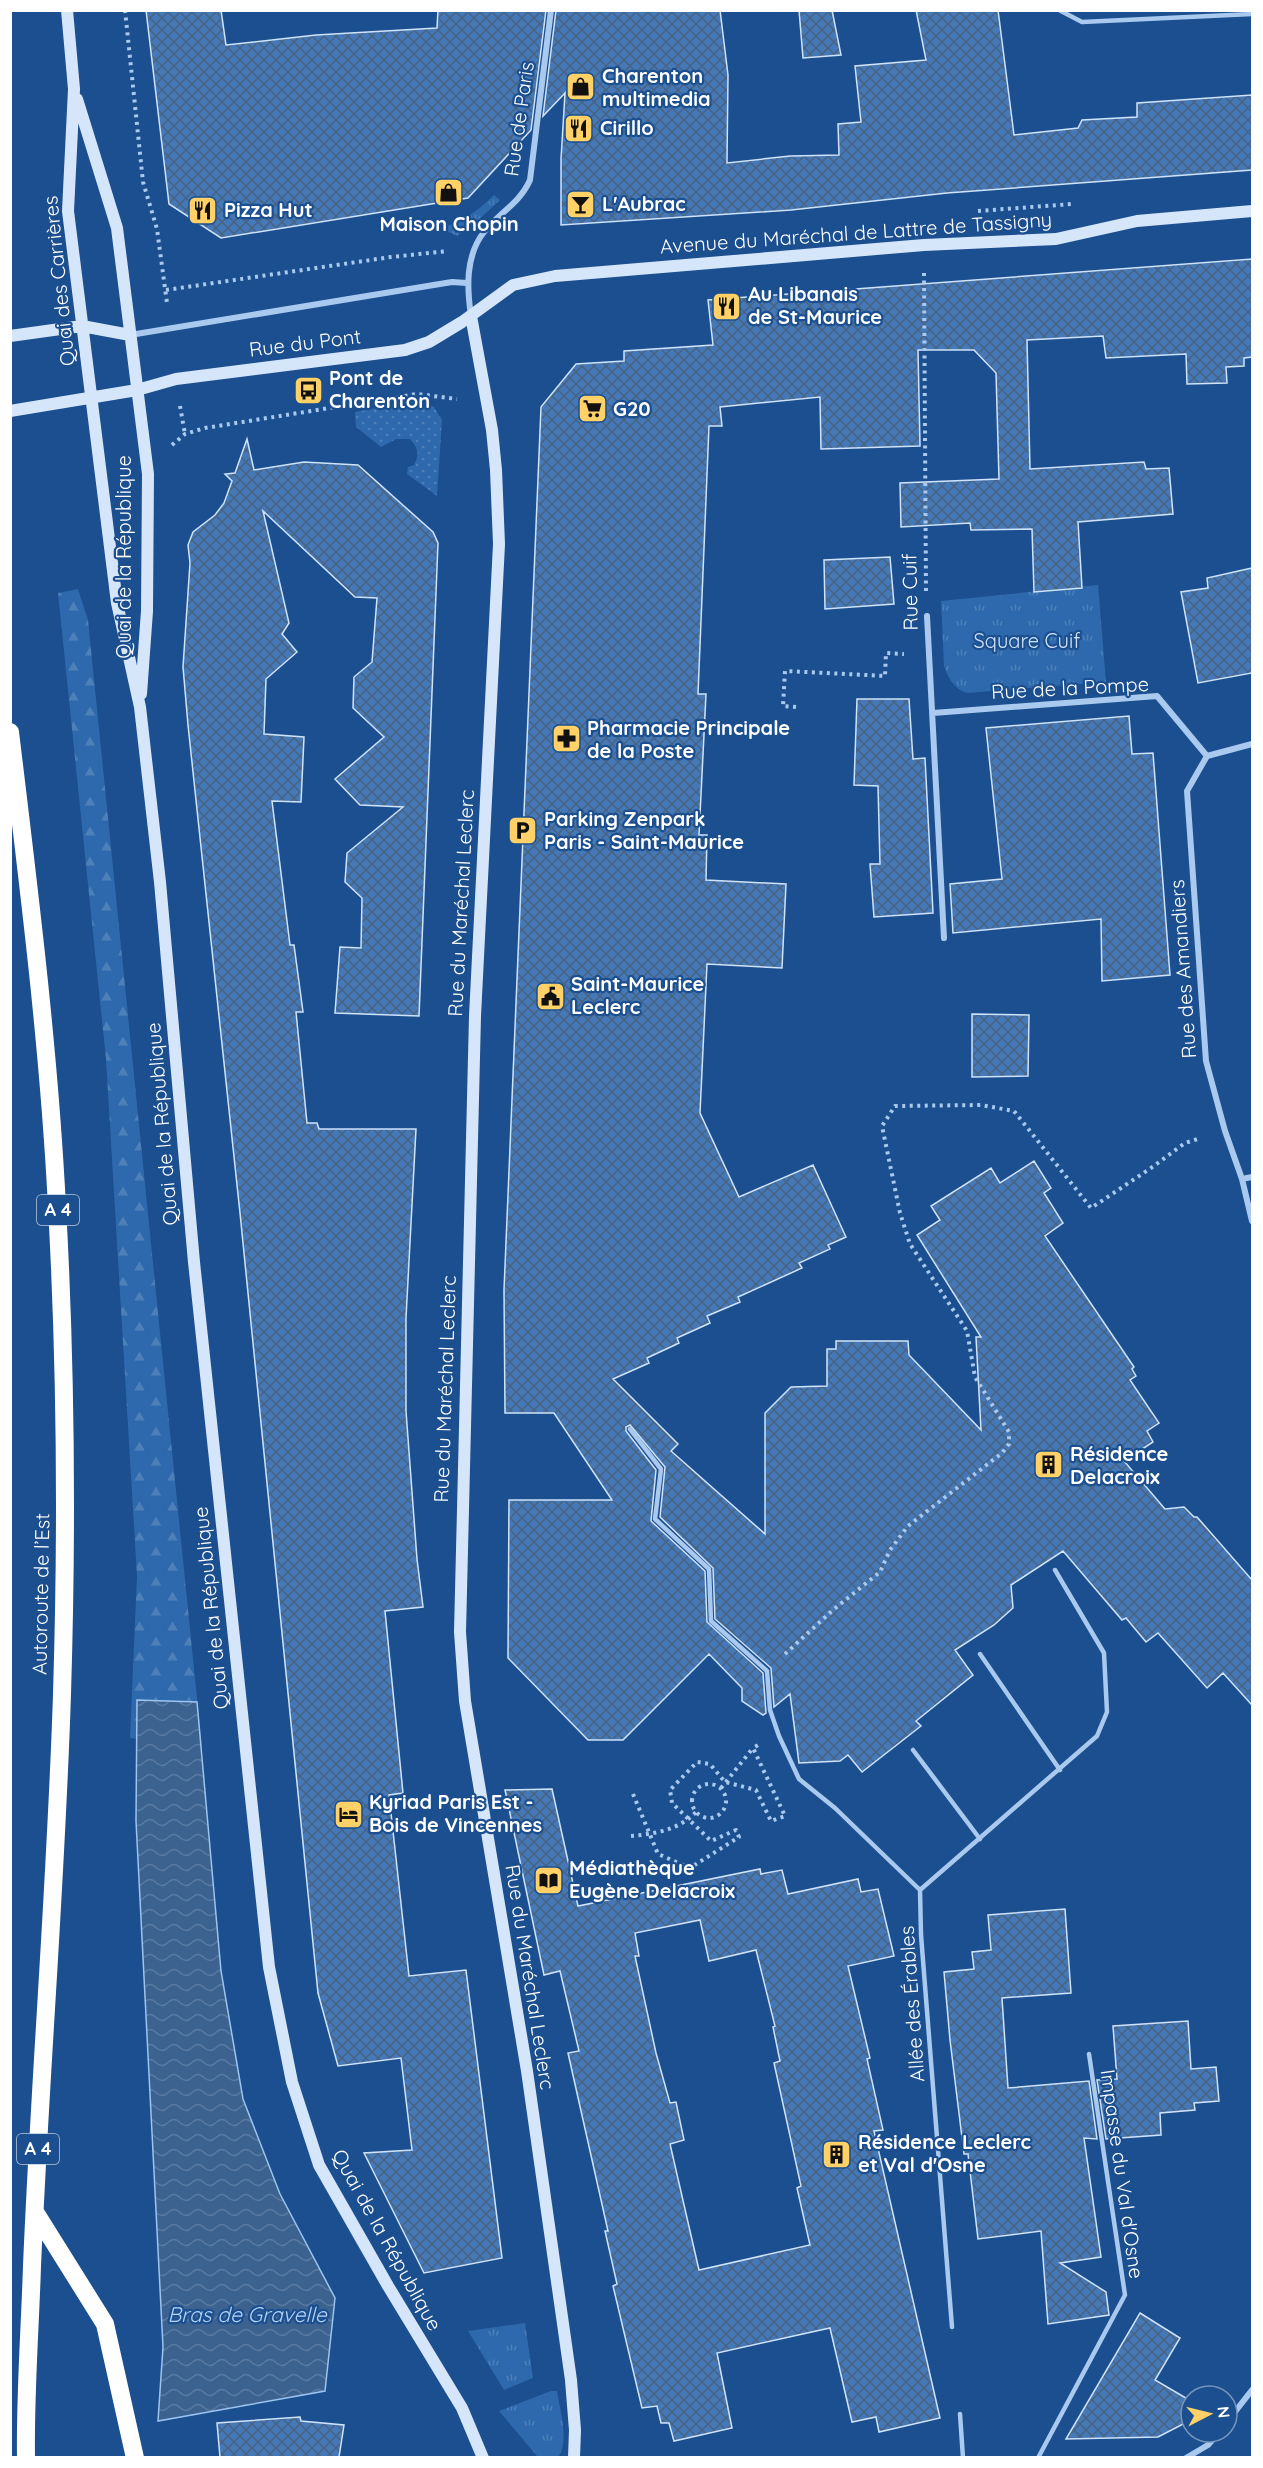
<svg xmlns="http://www.w3.org/2000/svg" width="1263" height="2468" font-family="Quicksand,sans-serif">
<defs>
<pattern id="grass-tufts" width="24" height="20" patternUnits="userSpaceOnUse" patternTransform="scale(1.5)"><rect width="24" height="20" fill="#2e69ad"/><path d="M3 7l-1-3M5 7V3M7 7l1-3M15 17l-1-3M17 17v-4M19 17l1-3" fill="none" stroke="#4d80b9"/></pattern>
<pattern id="forest-firs" width="22" height="20" patternUnits="userSpaceOnUse" patternTransform="scale(1.5)"><rect width="22" height="20" fill="#2e69ad"/><path d="M5 1l3.5 6h-7zM16 11l3.5 6h-7z" fill="#4d80b9"/></pattern>
<pattern id="garden-dots" width="8" height="8" patternUnits="userSpaceOnUse" patternTransform="scale(1.5)"><rect width="8" height="8" fill="#2e69ad"/><path d="M2 2h.1M6 6h.1" fill="none" stroke="#4d80b9" stroke-width="1.8" stroke-linecap="round"/></pattern>
<pattern id="water-waves" width="16" height="10" patternUnits="userSpaceOnUse" patternTransform="scale(1.5)"><rect width="16" height="10" fill="#3c6290"/><path d="M0 5q4-4 8 0t8 0" fill="none" stroke="#597aa1"/></pattern>
<pattern id="building-cross-hatch" width="8" height="8" patternUnits="userSpaceOnUse" patternTransform="scale(1.5)"><rect width="8" height="8" fill="#4478b7"/><path d="M0 0l8 8M0 8l8-8" fill="none" stroke="#486282"/></pattern>
</defs>
<rect width="100%" height="100%" fill="#1b4f8f"/>
<path fill="url(#grass-tufts)" d="M494,195L500,200L475,223L457,236L441,228C463,221 478,211 494,195Z
M1098,585L1106,682L967,693C954,689 947,677 944,665L941,601Z
M525,2323L533,2378L504,2390L468,2331Z
M551,2391H557C560,2411 569,2438 559,2456H537L499,2411Z"/>
<path fill="url(#forest-firs)" d="M78,589L88,620L202,1748L130,1738L137,1576L106,1059L58,593Z"/>
<path fill="url(#garden-dots)" d="M420,400L434,407L442,420L437,496L407,474L408,467L414,465C420,454 418,448 410,439H396L381,447L356,427L355,412Z"/>
<path fill="url(#water-waves)" stroke="#9cc4f0" stroke-width="1.5" d="M137,1700L197,1702L221,1971L243,2099L280,2194L335,2298L325,2391L158,2421L163,2347L136,1821Z"/>
<path fill="url(#building-cross-hatch)" stroke="#cfe3fa" stroke-width="1.5" fill-rule="evenodd" d="M146,10H221L226,45L316,35L437,28L438,10H546L531,130L468,198L221,238L169,204Z
M556,10H720L728,75L727,163L790,156L839,155L838,124L861,122L855,66L926,60L916,10H998L1014,135L1078,128L1082,120L1137,117V103L1252,95V170L947,193L791,210L561,225V159L565,93L543,116Z
M799,10H832L841,55L803,58Z
M1252,259V357L1244,358V366L1226,367L1227,383L1187,384L1186,354L1106,358L1103,336L1027,340L1030,469L1144,462L1146,469L1169,468L1173,514L1078,522L1082,588L1034,592L1032,529L971,530L970,523L901,527L900,483L999,479L996,373L974,350H918L920,446L821,449L820,397L720,407L722,426H709L698,694H706L699,835H707L706,880L786,884L782,968L707,964L700,1113L739,1197L813,1165L846,1237L828,1245L830,1249L799,1263L802,1268L738,1297L740,1302L707,1316L710,1323L677,1338L679,1343L647,1358L649,1363L613,1379L678,1444L671,1451L765,1534V1413L791,1387L827,1386V1349H836V1341H908L909,1355L981,1430L976,1337H981L917,1235L940,1220L931,1206L991,1168L1000,1183L1034,1161L1051,1188L1044,1193L1063,1223L1045,1236L1134,1367L1132,1369L1136,1376L1130,1380L1159,1423L1147,1431L1153,1442L1124,1461L1165,1509L1184,1507L1194,1517H1197L1252,1580V1705L1223,1673L1207,1688L1158,1633L1146,1642L1126,1618L1122,1620L1063,1551L1011,1585L1013,1608L994,1625L955,1650L973,1675L916,1721L921,1726L862,1772L848,1755L840,1761L799,1763L790,1694L774,1707L771,1668L715,1619L713,1568L660,1517L665,1467L630,1425L626,1427V1431L656,1470L651,1521L705,1571L707,1622L763,1673L766,1713L763,1715L742,1701V1688L709,1654L623,1740H588L508,1658L509,1500H612L554,1413H505L504,1290L541,407L576,364L624,361V351L713,345L708,300Z
M247,439L254,470L304,462L358,465L433,532L438,543L419,1016L335,1013L340,947L361,948L362,898L345,882L347,853L403,807L360,805L335,779L384,737L353,708L354,677L372,662L377,598L355,597L263,511L289,623L282,634L297,652L266,679L264,734L304,737L301,802L272,801L290,945H294L303,1012H296L307,1123H317L319,1129H416L406,1318V1411L417,1559L423,1607L385,1611L403,1793L389,1795L409,1976L466,1970L502,2258L424,2273L364,2153L412,2150L401,2058L338,2066L318,1993L240,1213L188,725L183,667L190,563L188,545L193,532L215,515L224,503L232,481L225,474L235,473Z
M890,557L894,604L825,609L824,560Z
M1252,568V673L1198,683L1181,592L1208,588L1207,578Z
M857,699H909L913,759L925,758L933,913L874,917L870,864H880L878,786L854,785Z
M1129,716L1132,754L1153,753L1170,975L1102,981L1101,919L953,933L950,884L1002,879L986,728Z
M972,1014L1029,1015L1028,1076L972,1077Z
M552,1789L578,1906L760,1869L761,1874L782,1870L788,1894L858,1879L861,1892L878,1889L894,1956L848,1966L870,2058L867,2059L883,2130L874,2131L940,2418L879,2432L876,2417L852,2422L830,2328L717,2353L732,2428L674,2441L669,2423H661L657,2406L642,2408L613,2286L617,2284L605,2231H608L568,2053L579,2051L560,1971L544,1975L505,1790ZM700,1920L709,1961L756,1950L775,2026L773,2027L780,2061L774,2063L801,2186L797,2188L810,2245L699,2270L670,2144L684,2140L676,2102L670,2103L656,2053L635,1956H639L635,1933Z
M1065,1909L1071,1993L1002,1998L1008,2088L1089,2081L1097,2139L1084,2138L1101,2257L1060,2263L1106,2292L1109,2315L1048,2324L1041,2231L978,2239L968,2154H964L950,2040L944,1972L974,1969L972,1952L991,1950L988,1915Z
M1188,2021L1191,2069L1216,2067L1219,2101L1194,2103L1195,2110L1160,2113L1161,2135L1106,2139L1097,2080L1117,2079L1113,2026Z
M1140,2313L1180,2338L1155,2380L1191,2401V2420L1158,2437L1066,2439Z
M300,2417L301,2421L344,2425L339,2457H220L217,2423Z"/>
<g fill="none" stroke-linecap="round" stroke-linejoin="round">
<path stroke="#a9c9ee" stroke-width="4" stroke-dasharray="3 4.5" stroke-linecap="butt" d="M125,10L143,182L157,229L167,303
M978,211L1072,204
M924,273L926,593
M166,290L391,257L448,251
M180,406L185,434
M172,445L185,434L205,428L417,394L457,399
M796,707L783,706L785,671L885,676L886,653L904,654
M785,1654L833,1610L880,1572L890,1550L908,1526L1002,1453L1009,1444V1432L975,1377L967,1331L910,1244L900,1213L882,1126L895,1106L981,1105L1014,1111L1091,1208L1151,1168L1185,1143L1201,1138
M692 1801a17 17 0 1 1 34 0a17 17 0 1 1-34 0Z
M721,1788L753,1748
M633,1794L658,1854L690,1868L739,1837L736,1830L711,1841L672,1803L670,1790L697,1762L710,1764L725,1782L756,1790L771,1821L785,1816L753,1748L758,1745
M631,1836C654,1834 679,1830 696,1812"/>
<path stroke="#a9c9ee" stroke-width="4.5" d="M1059,10L1082,22L1252,14
M630,1429L661,1469L655,1519L709,1569L711,1621L767,1671L770,1710L779,1736L799,1779L835,1808L920,1890L921,1935L952,2327
M980,1654L1060,1770
M913,1750L980,1839
M920,1890L1097,1736L1107,1712L1104,1653L1055,1570
M960,2414L963,2458
M1038,2458L1125,2295L1089,2054"/>
<path stroke="#a9c9ee" stroke-width="6" d="M471,316C467,289 465,256 484,232C499,213 520,203 530,180L551,10
M130,335L452,282L467,283
M927,616L944,938
M933,713L1157,696L1207,756L1252,744
M1207,756L1187,791L1206,1061L1225,1131L1242,1179L1252,1221
M1242,1179L1252,1177
M1227,2422L1252,2390
M1186,2458L1208,2445L1219,2432"/>
<path stroke="#d6e6fa" stroke-width="12" d="M67,10L74,89L68,211L117,603L140,707L160,882L194,1262L269,1967L292,2082L319,2165L388,2286L462,2408L483,2458
M77,99L117,228L148,474L147,611L141,694
M471,316L492,430L496,470L499,544L475,1016L460,1632L465,1701L527,2071L571,2380L575,2430L574,2458
M10,336L82,326L130,335
M10,411L137,390L176,379L405,350L429,342L462,322L513,285L555,276L924,245L1056,239L1137,221L1252,211"/>
<path stroke="#fff" stroke-width="18" d="M10,732C29,890 49,1048 57,1207C66,1369 67,1532 62,1694C56,1885 40,2075 32,2266C30,2330 25,2394 26,2458
M35,2212L105,2324L135,2458"/>
</g>
<defs>
<symbol id="shop-square" viewBox="-11 -11 22 22"><rect x="-9" y="-9" width="18" height="18" rx="4" fill="#ffd166" stroke="#1b4f8f"/><path d="M-5-2.5h2.3a2.7 3.5 0 0 1 5.4 0H5L5.5 6h-11ZM-1.5-2.5h3a1.5 2.3 0 0 0-3 0Z" fill="#111"/></symbol>
<symbol id="restaurant-square" viewBox="-11 -11 22 22"><rect x="-9" y="-9" width="18" height="18" rx="4" fill="#ffd166" stroke="#1b4f8f"/><path d="M-5-6h1v4h1v-4h1v4h1v-4h1v5L-1.5 .5V6h-2V.5L-5-1ZM5-6V6H3V1.5H1.5Q1.5-4 5-6Z" fill="#111"/></symbol>
<symbol id="bar-square" viewBox="-11 -11 22 22"><rect x="-9" y="-9" width="18" height="18" rx="4" fill="#ffd166" stroke="#1b4f8f"/><path d="M-6-5H6L.8 .8V4.5H3.5V6h-7V4.5H-.8V.8Z" fill="#111"/></symbol>
<symbol id="bus-square" viewBox="-11 -11 22 22"><rect x="-9" y="-9" width="18" height="18" rx="4" fill="#ffd166" stroke="#1b4f8f"/><path d="M-5-6H5V4H4V6H2V4H-2V6H-4V4H-5ZM-3.5-4V0h7V-4ZM-3.5 1.2v1.5H-2V1.2ZM2 1.2v1.5H3.5V1.2Z" fill="#111"/></symbol>
<symbol id="supermarket-square" viewBox="-11 -11 22 22"><rect x="-9" y="-9" width="18" height="18" rx="4" fill="#ffd166" stroke="#1b4f8f"/><path d="M-6-5.5h2.5l.6 2H6L4.5 2H-2.5L-4.4-4H-6ZM-1.5 3.2a1.3 1.3 0 1 0 .1 0ZM3 3.2a1.3 1.3 0 1 0 .1 0Z" fill="#111"/></symbol>
<symbol id="pharmacy-square" viewBox="-11 -11 22 22"><rect x="-9" y="-9" width="18" height="18" rx="4" fill="#ffd166" stroke="#1b4f8f"/><path d="M-2-6h4v4h4v4h-4v4h-4v-4h-4v-4h4Z" fill="#111"/></symbol>
<symbol id="parking-square" viewBox="-11 -11 22 22"><rect x="-9" y="-9" width="18" height="18" rx="4" fill="#ffd166" stroke="#1b4f8f"/><path d="M-3.5-5.5H1a3.5 3.5 0 0 1 0 7H-1V5.5H-3.5ZM-1-3.4V-.6H.8a1.4 1.4 0 0 0 0-2.8Z" fill="#111"/></symbol>
<symbol id="civic-square" viewBox="-11 -11 22 22"><rect x="-9" y="-9" width="18" height="18" rx="4" fill="#ffd166" stroke="#1b4f8f"/><path d="M-.6-6.5H3V-4.5H.6V-3L4-1V1h2V6H-6V1h2V-1L-.6-3ZM-1.2 2.5V6h2.4V2.5Z" fill="#111"/></symbol>
<symbol id="building-square" viewBox="-11 -11 22 22"><rect x="-9" y="-9" width="18" height="18" rx="4" fill="#ffd166" stroke="#1b4f8f"/><path d="M-4-6H4V6H1V3H-1V6H-4ZM-2.5-4.3h1.7v1.8h-1.7ZM.8-4.3h1.7v1.8H.8ZM-2.5-1h1.7V.8h-1.7ZM.8-1h1.7V.8H.8Z" fill="#111"/></symbol>
<symbol id="hotel-square" viewBox="-11 -11 22 22"><rect x="-9" y="-9" width="18" height="18" rx="4" fill="#ffd166" stroke="#1b4f8f"/><path d="M-6-4.5h1.5V1H6V5H4.5V3h-9V5H-6ZM-4 0a1.8 1.8 0 1 1 3.6 0ZM.5 0V-2.5h3Q6-2.5 6 0Z" fill="#111"/></symbol>
<symbol id="library-square" viewBox="-11 -11 22 22"><rect x="-9" y="-9" width="18" height="18" rx="4" fill="#ffd166" stroke="#1b4f8f"/><path d="M-6-4Q-3-5.5-.7-3.5V5Q-3 3-6 4ZM6-4Q3-5.5 .7-3.5V5Q3 3 6 4Z" fill="#111"/></symbol>
</defs>
<g fill-rule="evenodd">
<use href="#shop-square" x="564" y="70" width="33" height="33"/>
<use href="#restaurant-square" x="562" y="112" width="33" height="33"/>
<use href="#shop-square" x="432" y="176" width="33" height="33"/>
<use href="#bar-square" x="564" y="188" width="33" height="33"/>
<use href="#restaurant-square" x="186" y="194" width="33" height="33"/>
<use href="#restaurant-square" x="710" y="290" width="33" height="33"/>
<use href="#bus-square" x="292" y="374" width="33" height="33"/>
<use href="#supermarket-square" x="576" y="392" width="33" height="33"/>
<use href="#pharmacy-square" x="550" y="722" width="33" height="33"/>
<use href="#parking-square" x="506" y="814" width="33" height="33"/>
<use href="#civic-square" x="534" y="980" width="33" height="33"/>
<use href="#building-square" x="1032" y="1448" width="33" height="33"/>
<use href="#hotel-square" x="332" y="1798" width="33" height="33"/>
<use href="#library-square" x="532" y="1864" width="33" height="33"/>
<use href="#building-square" x="820" y="2138" width="33" height="33"/>
</g>
<g text-anchor="middle" stroke-width="4.5" stroke-linejoin="round" paint-order="stroke">
<g fill="#1b4f8f" stroke="#bbcadd" stroke-width="1.5">
<rect x="37" y="1195" width="42" height="30" rx="4.5"/>
<rect x="17" y="2134" width="42" height="30" rx="4.5"/>
</g>
<g font-size="18" font-weight="bold" fill="#fff">
<text x="58" y="1216">A 4</text>
<text x="38" y="2155">A 4</text>
</g>
<g font-size="20" font-weight="bold" fill="#fff" stroke="#1b4f8f" text-anchor="start">
<text x="602" y="83">Charenton<tspan x="602" dy="23">multimedia</tspan></text>
<text x="600" y="135">Cirillo</text>
<text x="602" y="211">L'Aubrac</text>
<text x="224" y="217">Pizza Hut</text>
<text x="449" y="231" text-anchor="middle">Maison Chopin</text>
<text x="748" y="301">Au Libanais<tspan x="748" dy="23">de St-Maurice</tspan></text>
<text x="329" y="385">Pont de<tspan x="329" dy="23">Charenton</tspan></text>
<text x="613" y="416">G20</text>
<text x="587" y="735">Pharmacie Principale<tspan x="587" dy="23">de la Poste</tspan></text>
<text x="544" y="826">Parking Zenpark<tspan x="544" dy="23">Paris - Saint-Maurice</tspan></text>
<text x="571" y="991">Saint-Maurice<tspan x="571" dy="23">Leclerc</tspan></text>
<text x="1070" y="1461">Résidence<tspan x="1070" dy="23">Delacroix</tspan></text>
<text x="369" y="1809">Kyriad Paris Est -<tspan x="369" dy="23">Bois de Vincennes</tspan></text>
<text x="569" y="1875">Médiathèque<tspan x="569" dy="23">Eugène Delacroix</tspan></text>
<text x="858" y="2149">Résidence Leclerc<tspan x="858" dy="23">et Val d'Osne</tspan></text>
</g>
<g font-size="20" fill="#fff" stroke="#1b4f8f">
<text transform="translate(519 119) rotate(-82)" y="7">Rue de Paris</text>
<text transform="translate(856 233) rotate(-4)" y="7">Avenue du Maréchal de Lattre de Tassigny</text>
<text transform="translate(59 281) rotate(-96)" y="7">Quai des Carrières</text>
<text transform="translate(305 343) rotate(-7)" y="7">Rue du Pont</text>
<text transform="translate(124 557) rotate(-90)" y="7">Quai de la République</text>
<text transform="translate(910 592) rotate(-91)" y="7">Rue Cuif</text>
<text transform="translate(1070 688) rotate(-3)" y="7">Rue de la Pompe</text>
<text transform="translate(461 903) rotate(-87)" y="7">Rue du Maréchal Leclerc</text>
<text transform="translate(1183 969) rotate(-94)" y="7">Rue des Amandiers</text>
<text transform="translate(162 1124) rotate(-95)" y="7">Quai de la République</text>
<text transform="translate(445 1389) rotate(-88)" y="7">Rue du Maréchal Leclerc</text>
<text transform="translate(41 1594) rotate(-89)" y="7">Autoroute de l’Est</text>
<text transform="translate(211 1608) rotate(-96)" y="7">Quai de la République</text>
<text transform="translate(530 1977) rotate(81)" y="7">Rue du Maréchal Leclerc</text>
<text transform="translate(912 2004) rotate(-94)" y="7">Allée des Érables</text>
<text transform="translate(1122 2174) rotate(82)" y="7">Impasse du Val d'Osne</text>
<text transform="translate(387 2240) rotate(61)" y="7">Quai de la République</text>
</g>
<g font-size="20" fill="#cfe3fa" stroke="#1b4f8f">
<text x="1027" y="648">Square Cuif</text>
</g>
<g font-size="21" font-style="italic" fill="#b5d3f5" stroke="#1b4f8f">
<text x="247" y="2322">Bras de Gravelle</text>
</g>
</g>
<rect width="1263" height="2468" fill="none" stroke="#ffffff" stroke-width="24"/>
<g transform="translate(1209 2414) rotate(83)"><circle r="28" fill="#1b4f8f" stroke="#7695bc" stroke-width="1.5"/>
<path d="M0-4.5L10 22L0 15L-10 22Z" fill="#ffd166"/>
<text y="-9" font-size="16" font-weight="bold" text-anchor="middle" fill="#ffffff">N</text>
</g>
</svg>
